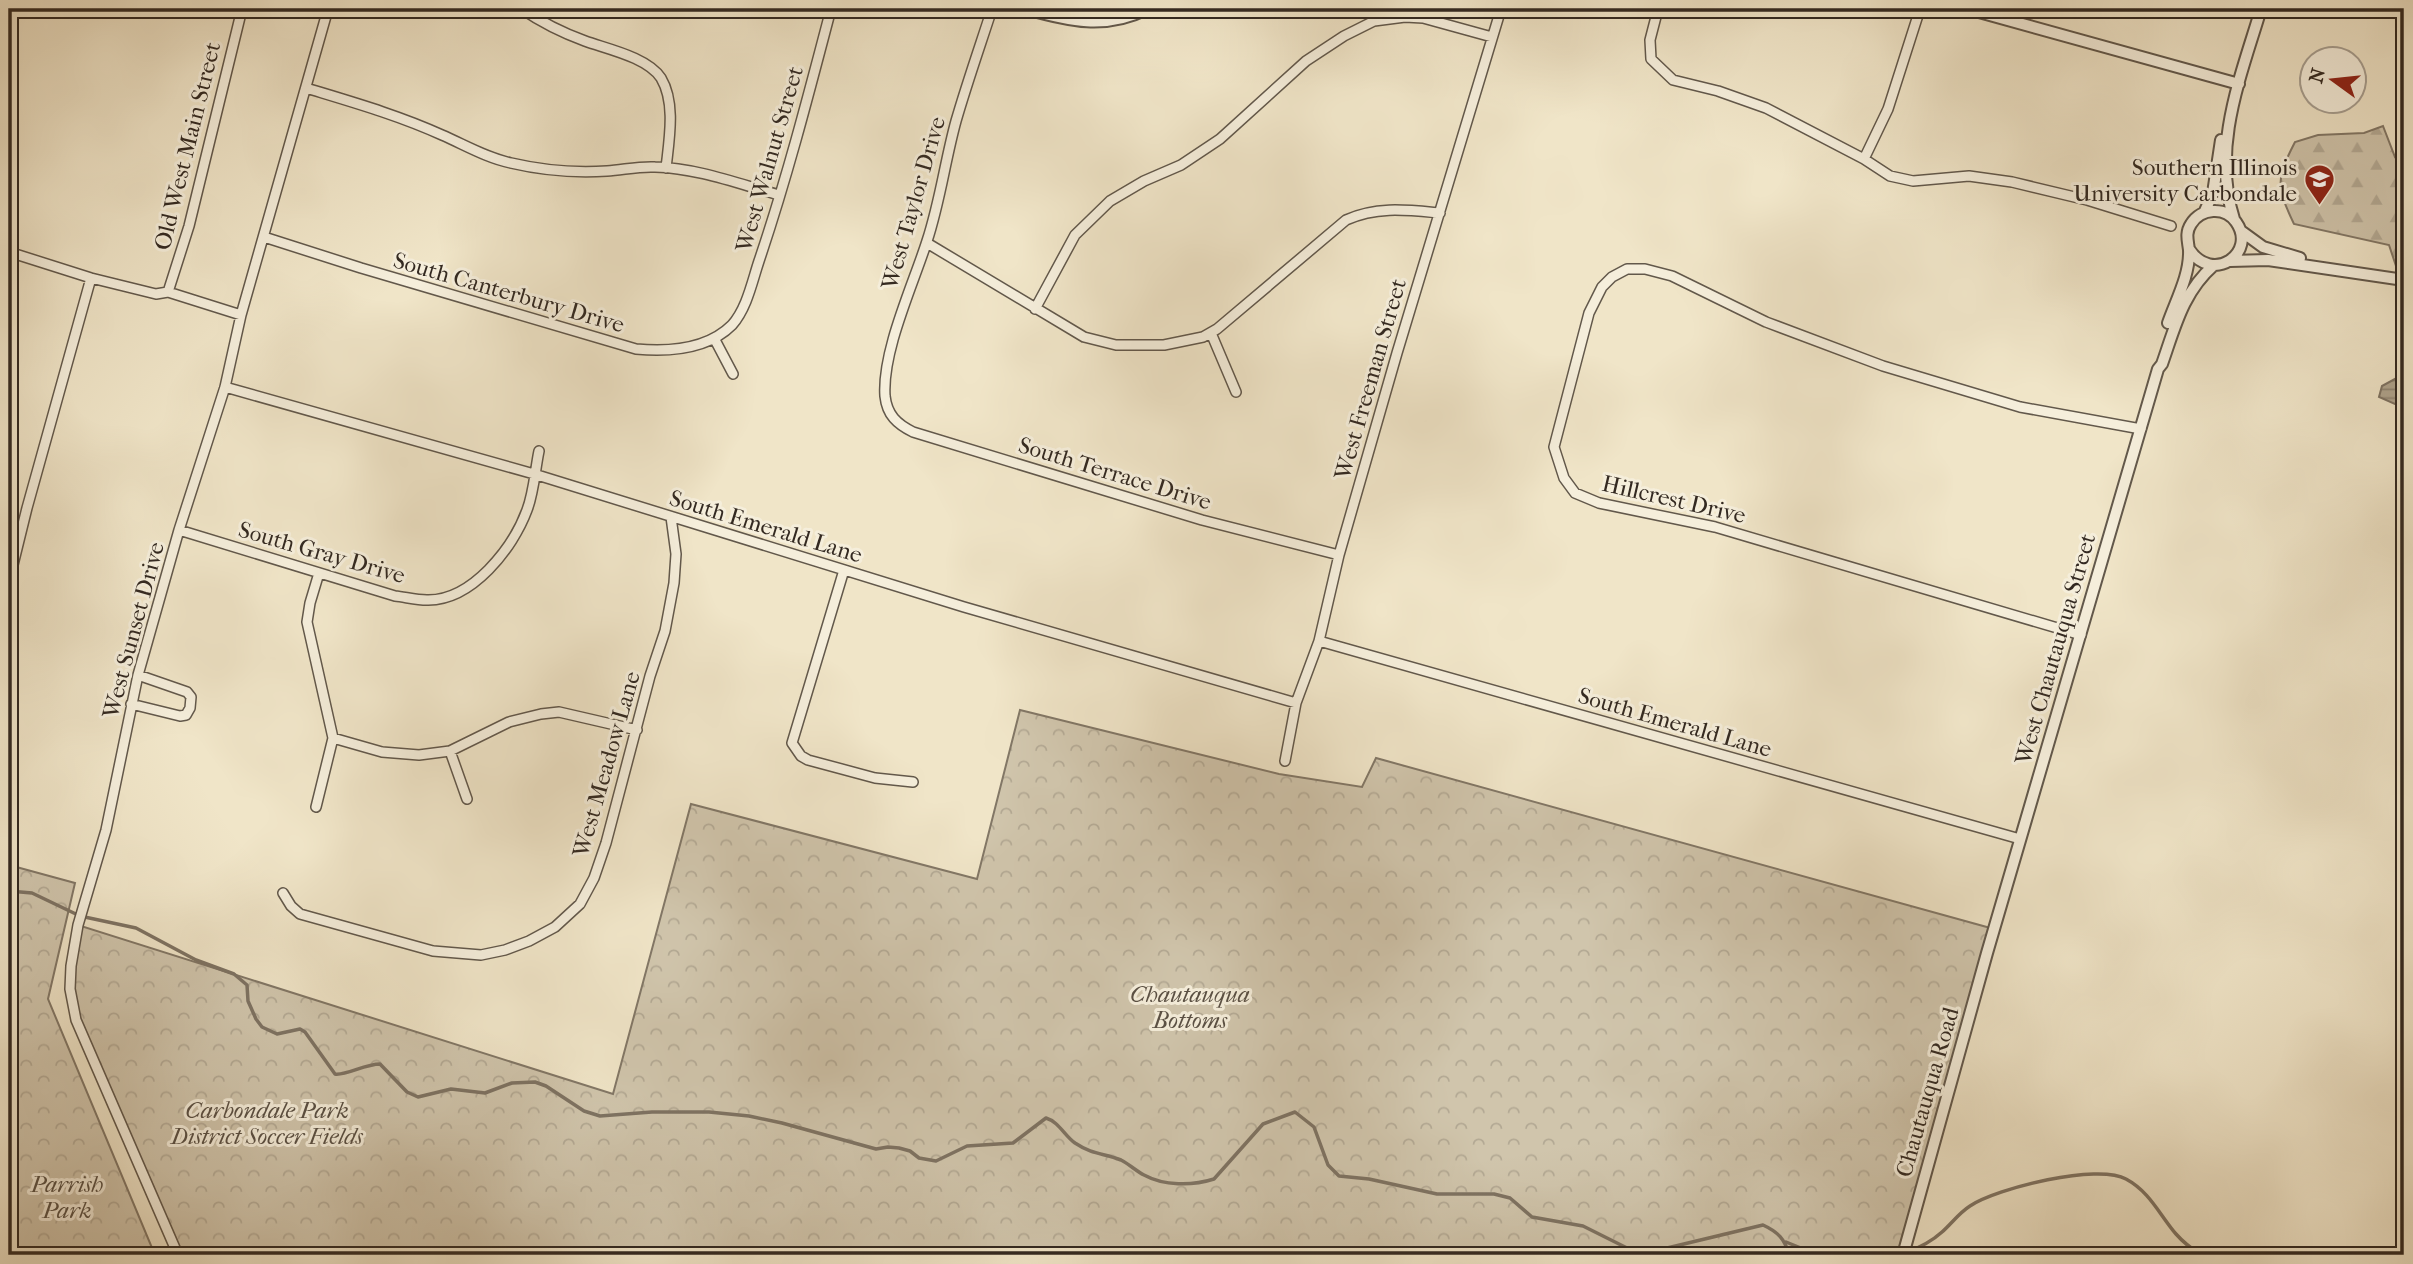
<svg xmlns="http://www.w3.org/2000/svg" width="2413" height="1264" font-family="'IM FELL French Canon',serif">
<defs>
<pattern id="forest-firs" width="22" height="20" patternUnits="userSpaceOnUse" patternTransform="scale(1.75)"><rect width="22" height="20" fill="#d0c5ac"/><path d="M5 1l3.5 6h-7zM16 11l3.5 6h-7z" fill="#b3a994"/></pattern>
<pattern id="park-crowns" width="20" height="18" patternUnits="userSpaceOnUse" patternTransform="scale(1.75)"><rect width="20" height="18" fill="#d0c5ac"/><path d="M2 6a3 3 0 1 1 6 0M12 15a3 3 0 1 1 6 0" fill="none" stroke="#b3a994"/></pattern>
<pattern id="water-rules" width="6" height="5" patternUnits="userSpaceOnUse" patternTransform="scale(1.75)"><rect width="6" height="5" fill="#b0a58f"/><path d="M0 2.5h6" fill="none" stroke="#908674"/></pattern>
</defs>
<rect width="100%" height="100%" fill="#f0e5c8"/>
<filter id="stains"><feTurbulence type="fractalNoise" baseFrequency=".00286" numOctaves="4"/><feColorMatrix values="0 0 0 0 .2 0 0 0 0 .09 0 0 0 0 .02 0 0 0 .5 -.17"/></filter>
<radialGradient id="worn" r=".72"><stop offset=".6" stop-color="#630" stop-opacity="0"/><stop offset="1" stop-color="#630" stop-opacity=".3"/></radialGradient>
<path fill="url(#forest-firs)" stroke="#827766" stroke-width="2" d="M2383,126L2395,157L2404,152V268L2396,266L2389,245L2294,224C2276,186 2276,179 2295,142L2318,135L2364,133Z"/>
<path fill="url(#park-crowns)" stroke="#827766" stroke-width="2" d="M1020,710L1279,774L1362,787L1376,758L1994,929L1903,1255H178L72,1003L78,925L613,1094L691,804L977,879Z
M9,865L75,883L48,999L155,1255H9Z"/>
<path fill="url(#water-rules)" stroke="#7e7363" stroke-width="2" d="M2404,374V408L2379,397L2382,386Z"/>
<g fill="none" stroke-linecap="round" stroke-linejoin="round">
<path stroke="#7e7363" stroke-width="3.5" d="M9,891L32,893L80,916L136,928L196,960L234,974L247,985L248,1001L256,1019L262,1027L277,1034L300,1029L305,1032L335,1074C345,1076 365,1064 380,1064L407,1092L418,1097L451,1089L485,1093L512,1083L535,1082L546,1086L584,1111L600,1116L652,1112H709L749,1116L782,1123L876,1149L888,1147L899,1148L910,1151L919,1158L936,1161L967,1146L1013,1143L1046,1118C1059,1122 1064,1135 1075,1143C1093,1155 1103,1153 1121,1160C1129,1164 1136,1171 1144,1175C1164,1186 1192,1186 1214,1179L1263,1124L1295,1112L1314,1127L1328,1165L1339,1176L1369,1179L1437,1194H1494L1510,1198L1532,1217L1583,1226L1629,1249H1663L1763,1225C1778,1232 1785,1239 1789,1255
M1786,1242L1818,1255
M1905,1253C1919,1248 1931,1242 1942,1232C1952,1223 1959,1213 1970,1206C1997,1188 2098,1163 2126,1179C2150,1192 2159,1214 2176,1234C2183,1242 2192,1249 2201,1255"/>
<defs>
<path id="minor" d="M522,9C541,22 563,33 585,41C607,49 647,57 661,78C676,103 669,140 666,168
M992,9C980,46 967,83 956,121C945,161 940,202 927,241C913,285 882,351 885,396C887,415 897,424 913,432L1202,520L1339,555
M1658,9L1650,40L1651,59L1673,80L1718,91L1766,108L1864,159L1890,176L1913,181L1969,176L2012,182L2087,200L2171,226
M306,88C352,102 398,115 442,135C465,145 487,158 511,163C541,170 577,173 607,171C623,170 639,166 655,167C697,168 739,184 779,195
M1864,159L1888,109L1920,9
M264,237L361,268L636,349C669,352 707,350 732,325C747,308 752,282 759,261C787,178 809,93 831,9
M927,243L1084,337L1116,345H1164L1203,337L1217,329L1346,220C1377,206 1407,210 1440,213
M9,252L91,278L156,294L168,292
M168,292L189,226L242,9
M168,292L241,315
M1035,309L1075,235L1110,201L1144,181L1181,165L1220,139L1306,61L1344,36L1374,21L1405,17L1423,18L1492,37
M1211,333L1236,392
M714,338L733,374
M225,387L534,474L964,607L1296,703
M179,530L395,596C405,597 416,600 427,600C472,601 513,548 527,510C534,492 535,470 539,451
M844,570L792,743L801,756L808,760L875,778L913,782
M9,581L27,508L91,278
M2081,635L1715,527L1599,503L1575,493L1564,478L1554,447L1589,313L1602,287L1612,277L1627,269H1645L1672,276L1766,322L1883,366L2020,407L2141,429
M1319,641L2020,839
M131,704L180,716L186,715L190,708L191,697L187,692L138,675
M333,738L382,752L419,755L450,751L509,722L541,714L559,712L637,730
M450,751L467,799
M1285,761L1296,703L1319,641L1339,555L1397,353L1501,9
M316,807L333,738L307,622L310,603L319,573
M283,893L291,906L300,914L433,951L481,955L505,950L529,941L555,927L580,904L594,878L606,843L650,676L665,631L674,583L676,554L671,517
M178,1255L76,1020L70,989L71,966L78,925L106,830L138,675L179,530L225,387L241,315L328,9"/>
<path id="tertiary" d="M1026,9C1069,21 1105,30 1147,9
M1968,9L2239,84
M2204,213L2213,193L2221,140
M2234,219C2211,148 2241,76 2261,9
M2241,231L2263,247L2300,258
M2230,261L2268,260L2404,280
M2168,323C2176,300 2190,275 2189,250C2188,241 2185,233 2191,224C2201,208 2225,206 2236,222C2258,253 2212,285 2189,249
M1903,1255L1987,953L2158,369L2162,364C2175,327 2183,292 2214,265"/>
</defs>
<use href="#minor" stroke="#62584b" stroke-width="12"/>
<use href="#tertiary" stroke="#62584b" stroke-width="14"/>
<use href="#minor" stroke="#f5eedb" stroke-width="9"/>
<use href="#tertiary" stroke="#f5eedb" stroke-width="10"/>
</g>
<defs>
<symbol id="university-pin" viewBox="-11 -11 22 30"><path d="M0 17L-7.5 6A9.5 9.5 0 1 1 7.5 6Z" fill="#8f2418" stroke="#f5eedb"/><path d="M0-5L7-2L0 1L-7-2ZM-4 1L0 2.5L4 1V4Q0 6-4 4Z" fill="#fff"/></symbol>
</defs>
<g fill-rule="evenodd">
<use href="#university-pin" x="2302" y="162" width="35" height="47"/>
</g>
<g text-anchor="middle" stroke-width="6" stroke-linejoin="round" paint-order="stroke">
<g font-size="23" fill="#332921" stroke="#f5eedb">
<text transform="translate(187 146) rotate(-76)" y="8">Old West Main Street</text>
<text transform="translate(769 159) rotate(-74)" y="8">West Walnut Street</text>
<text transform="translate(913 203) rotate(-74)" y="8">West Taylor Drive</text>
<text transform="translate(509 292) rotate(16)" y="8">South Canterbury Drive</text>
<text transform="translate(1370 379) rotate(-74)" y="8">West Freeman Street</text>
<text transform="translate(1115 473) rotate(17)" y="8">South Terrace Drive</text>
<text transform="translate(1674 499) rotate(13)" y="8">Hillcrest Drive</text>
<text transform="translate(766 526) rotate(17)" y="8">South Emerald Lane</text>
<text transform="translate(322 552) rotate(16)" y="8">South Gray Drive</text>
<text transform="translate(133 630) rotate(-75)" y="8">West Sunset Drive</text>
<text transform="translate(2055 649) rotate(-74)" y="8">West Chautauqua Street</text>
<text transform="translate(1675 722) rotate(16)" y="8">South Emerald Lane</text>
<text transform="translate(606 764) rotate(-74)" y="8">West Meadow Lane</text>
<text transform="translate(1927 1092) rotate(-74)" y="8">Chautauqua Road</text>
</g>
<g font-size="23" fill="#332921" stroke="#f5eedb" text-anchor="end">
<text x="2297" y="175">Southern Illinois<tspan x="2297" dy="26">University Carbondale</tspan></text>
</g>
<g font-size="23" font-style="italic" fill="#5a5044" stroke="#f5eedb">
<text x="1190" y="1002">Chautauqua<tspan x="1190" dy="26">Bottoms</tspan></text>
<text x="267" y="1118">Carbondale Park<tspan x="267" dy="26">District Soccer Fields</tspan></text>
<text x="67" y="1192">Parrish<tspan x="67" dy="26">Park</tspan></text>
</g>
</g>
<rect width="2413" height="1264" fill="none" stroke="#f0e5c8" stroke-width="35"/>
<rect x="10" y="10" width="2392" height="1243" fill="none" stroke="#332921" stroke-width="3.5"/>
<rect x="18" y="18" width="2378" height="1229" fill="none" stroke="#332921" stroke-width="2"/>
<g transform="translate(2333 80) rotate(285)"><circle r="33" fill="#f5eedb" stroke="#a79f91" stroke-width="2"/>
<path d="M0-5L12 26L0 18L-12 26Z" fill="#8f2418"/>
<text y="-10" font-size="19" font-weight="bold" text-anchor="middle" fill="#332921">N</text>
</g>
<rect width="100%" height="100%" filter="url(#stains)"/>
<rect width="100%" height="100%" fill="url(#worn)"/>
</svg>
